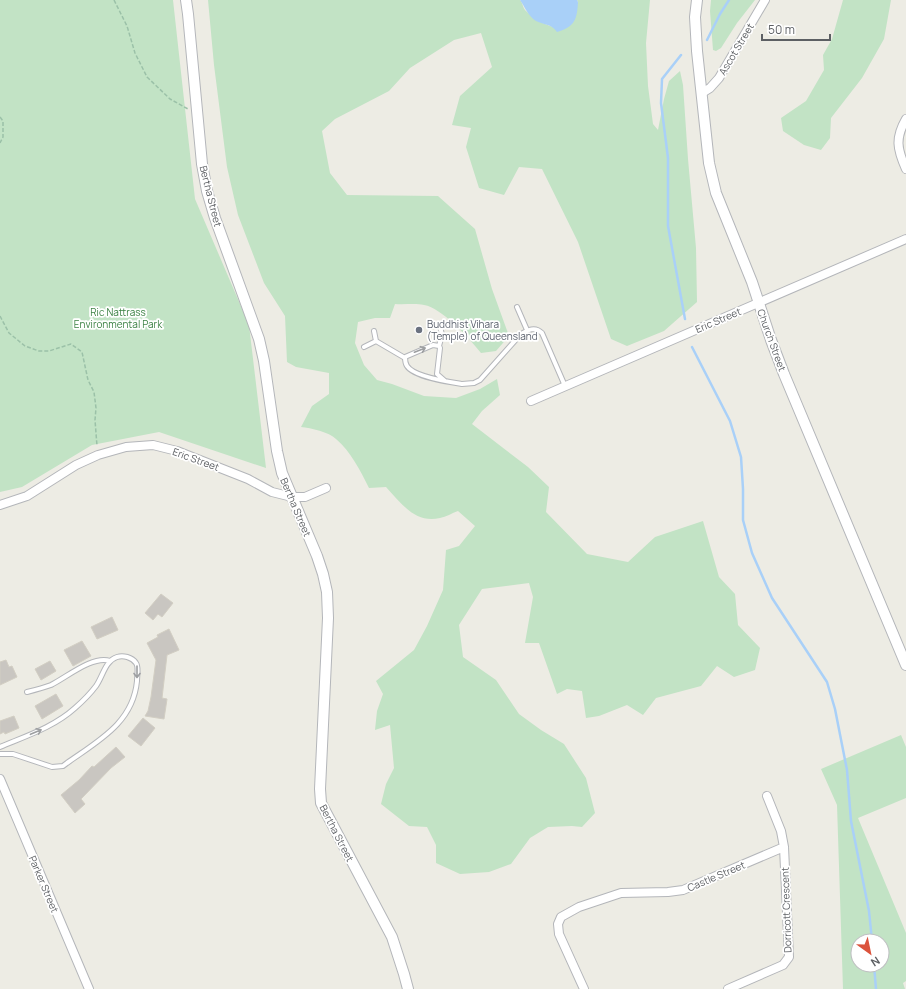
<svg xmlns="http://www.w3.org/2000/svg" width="906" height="989" font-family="Manrope,sans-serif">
<rect width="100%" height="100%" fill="#edece4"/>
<path fill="#c2e3c5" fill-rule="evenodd" d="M0,0H173L195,199L249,325L266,468L159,432L92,445L22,487L0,492Z
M208,0H520C523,3 523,9 526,11C535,20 541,23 553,27L578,2L577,0H650L646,43L648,86L653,124L658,130L664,99L669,81L680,71L683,85L688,159L696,248L697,302L664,331L627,346L611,339L578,242L542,169L519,167L504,195L479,188L466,147L471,128L452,125L460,96L492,67L481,33L454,40L410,68L389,91L335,119L322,131L330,173L347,195L438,196L475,229L492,289L509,336L496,351L481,353C469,338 442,308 424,305C415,303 404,305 395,304L390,318H375L358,322L355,343L364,365L377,380L392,384L424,396L456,398L480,389L497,379L500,395L482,411L472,424L528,467L549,487L546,512L587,554L628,562L655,537L703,521L719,577L735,594L738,625L760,648L755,670L734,677L717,666L701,686L656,698L643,715L627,705L599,716L586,718L582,691L567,689L557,694L539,643H525L533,597L529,583L482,589L459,625L463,657L496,680L519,714L541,730L564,744L586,778L595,813L582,827L572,826L548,827L530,838L511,864L489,872L460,874L436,863V845L427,827L409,826L381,804L386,784L394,768L390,725L375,730L377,711L383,694L376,681L414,650L427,626L443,590L446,550L459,546L475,526L458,511C452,513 446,517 440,518C415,524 401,503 386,487L369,488C360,470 351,452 336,439C329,432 311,428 301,427L312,406L329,394V373L296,367L287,362L285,316L264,283L238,215L227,167L214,65Z
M711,0H755L737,23L721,48L716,51L713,50L710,11Z
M843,0H891L884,39L862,78L831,118L830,138L821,150L804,145L783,131L781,118L806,101L824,70L823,55L832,39Z
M901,735L906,747V798L858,818L906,933V981L903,983L905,989H843L837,805L821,769ZM858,941H882V965H858Z"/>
<path fill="#a9d0f8" d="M520,0H577L578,2C577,19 575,27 557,32C552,24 544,25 536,21C528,16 525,7 520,0Z"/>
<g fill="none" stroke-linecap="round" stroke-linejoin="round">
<path stroke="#a9d0f8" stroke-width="2.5" d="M707,40L720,14L729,0
M681,55L662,79L661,103L668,158V226L685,319
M692,347L730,421L741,457L743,489V520L752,553L772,598L827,682L835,709L847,770L851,821L869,911L872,941
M874,965L876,989"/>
</g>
<path fill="#c9c6c1" stroke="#d2cec3" d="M161,594L173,603L162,617L158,614L153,620L145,613Z
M112,617L118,630L97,639L91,627Z
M169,629L179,650L167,655L162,698L167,699L164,719L145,716L148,711L151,697L156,660L147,643L158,637L157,635Z
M82,641L91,656L73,666L64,650Z
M6,660L9,667L12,666L17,677L0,685V662Z
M50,661L56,671L41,680L35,669Z
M56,694L63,706L42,719L35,706Z
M14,716L19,728L5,734L4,732L0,734V721Z
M143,718L155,728L141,746L128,736Z
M116,747L125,757L111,768L81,799L85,804L75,813L61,795L79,780L92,766L94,767Z"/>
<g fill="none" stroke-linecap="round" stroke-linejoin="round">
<defs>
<path id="service" d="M517,307L527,330
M376,341L405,358
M439,346L442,335L440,326
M364,347L376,341L374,331
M445,381L437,374L440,348L439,346L433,345L405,357C405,360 405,363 407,366C414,377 449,382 462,384L474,383L480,380L521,334C528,330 535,326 542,333L565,386
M27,692C35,690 43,688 51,685C67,677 93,655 110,661
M0,747C26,736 54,727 75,708C83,701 90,694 96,686C103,676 105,661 117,657C123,655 132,657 136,663C139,667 137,675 137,681C133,723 98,741 67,763L63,766L52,767L13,754H0"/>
<path id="minor" d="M702,93L710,88L719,78L765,0
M906,119C895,138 897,149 906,169
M531,401L906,239
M0,505L27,496L76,465L98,455L126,447L153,445L177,451L248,479L272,492L292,497H305L326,488
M0,779L89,989
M584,989L559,934L558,924L561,917L579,907L621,893L668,892L683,890L784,847
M728,989L783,965L789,957L784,847L781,831L767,796"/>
<path id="tertiary" d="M186,0L188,14L202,164L207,191L215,218L259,339L264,361L277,451L282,473L317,556L323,574L327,592L328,618L320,789L321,803L392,937L404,974L408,989
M697,0L695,17L697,51L709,163L716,193L752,282L771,340L784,374L906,665"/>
</defs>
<use href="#service" stroke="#b4b6ba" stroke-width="6"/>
<use href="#minor" stroke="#b4b6ba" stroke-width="10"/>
<use href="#tertiary" stroke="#b4b6ba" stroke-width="12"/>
<path stroke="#9bc1a8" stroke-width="1.5" stroke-dasharray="4 2" stroke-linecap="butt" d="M114,0L127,26L135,53L147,77L170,99L188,109
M0,117L3,121V137L0,143
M0,316L9,333L25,346L39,351H49L71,344L82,352L88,380L94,392L96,408L95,420L97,446"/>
<use href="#service" stroke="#fff" stroke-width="4"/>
<use href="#minor" stroke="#fff" stroke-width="8"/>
<use href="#tertiary" stroke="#fff" stroke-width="10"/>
</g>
<defs><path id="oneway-shaft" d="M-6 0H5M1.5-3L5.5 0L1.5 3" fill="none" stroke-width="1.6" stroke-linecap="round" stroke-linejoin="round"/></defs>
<g stroke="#9d9fa1">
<use href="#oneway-shaft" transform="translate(420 350) rotate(-21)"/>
<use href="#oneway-shaft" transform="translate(137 672) rotate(90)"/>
<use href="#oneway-shaft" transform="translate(36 732) rotate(-23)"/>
</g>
<circle fill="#6b7280" stroke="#fff" stroke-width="1.5" cx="419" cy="330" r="4"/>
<g text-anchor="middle" stroke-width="3.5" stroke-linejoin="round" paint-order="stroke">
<g font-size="10" fill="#5c5f63" stroke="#fff">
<text transform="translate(736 49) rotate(-59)" y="4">Ascot Street</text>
<text transform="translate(211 196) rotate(76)" y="4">Bertha Street</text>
<text transform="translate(718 320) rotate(-23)" y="4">Eric Street</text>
<text transform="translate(772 340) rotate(70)" y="4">Church Street</text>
<text transform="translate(196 459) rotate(20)" y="4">Eric Street</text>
<text transform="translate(296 507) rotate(67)" y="4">Bertha Street</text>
<text transform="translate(337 833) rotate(63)" y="4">Bertha Street</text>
<text transform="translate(716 876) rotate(-23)" y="4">Castle Street</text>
<text transform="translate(44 884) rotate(67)" y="4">Parker Street</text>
<text transform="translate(786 910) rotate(-92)" y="4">Dorricott Crescent</text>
</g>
<g font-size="10" fill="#3c8244" stroke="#fff">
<text x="118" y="316">Ric Nattrass<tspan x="118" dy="12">Environmental Park</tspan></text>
</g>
<g font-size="10" fill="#5b616d" stroke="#fff" text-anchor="start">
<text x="427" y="328">Buddhist Vihara<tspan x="427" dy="12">(Temple) of Queensland</tspan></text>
</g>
</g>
<g transform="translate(870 953) rotate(147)"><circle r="19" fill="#ffffff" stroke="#bebfc1"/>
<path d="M0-3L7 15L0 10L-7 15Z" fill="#db533c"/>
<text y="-6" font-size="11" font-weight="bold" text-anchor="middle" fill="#5c5f63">N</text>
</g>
<path d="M762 34v6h68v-6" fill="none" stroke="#5c5f63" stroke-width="2"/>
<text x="768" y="34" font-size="12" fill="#5c5f63" stroke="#ffffff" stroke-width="3" paint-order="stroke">50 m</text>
</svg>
